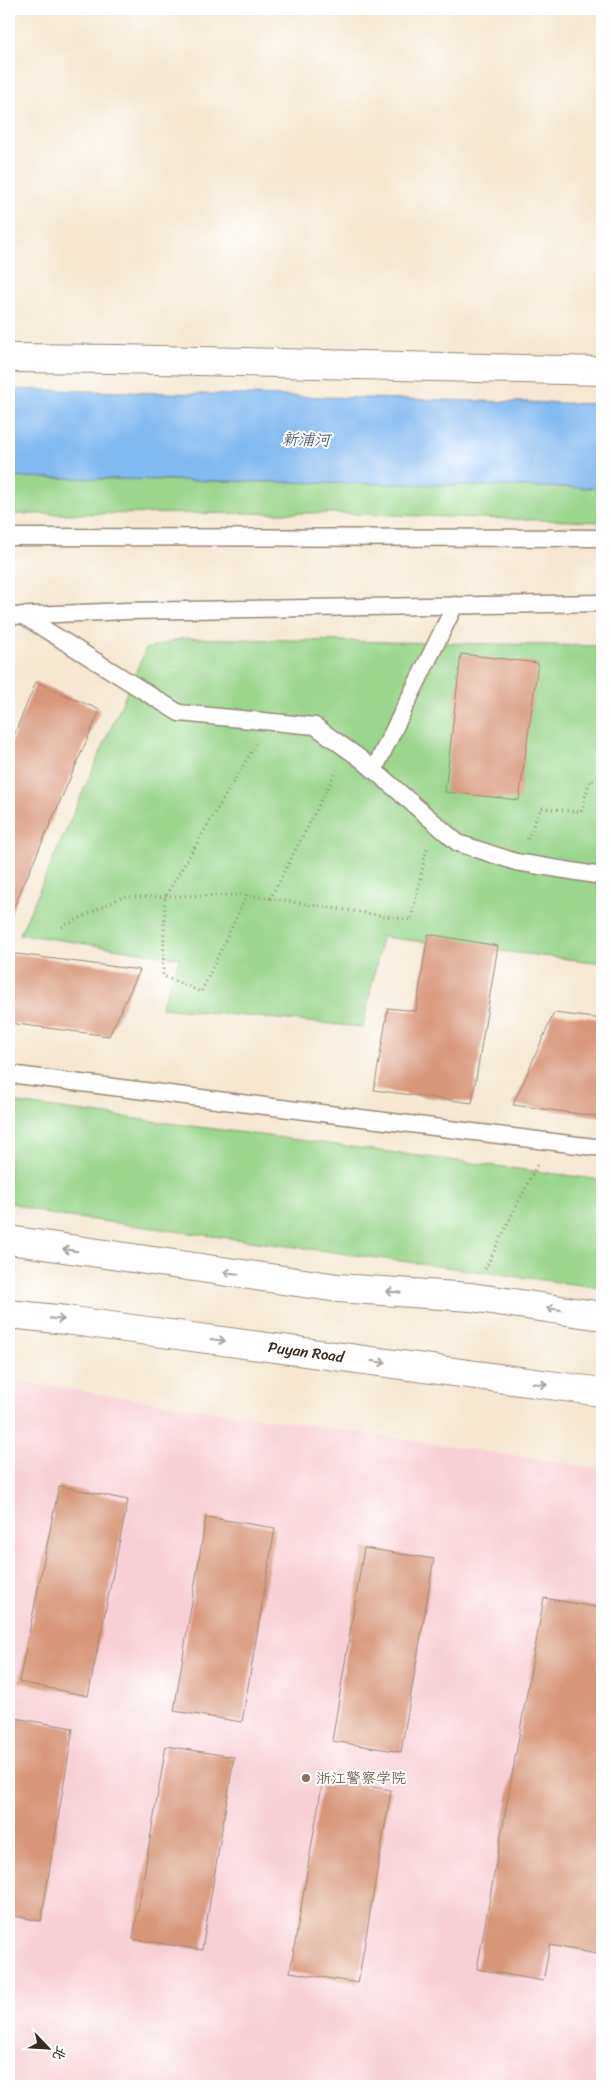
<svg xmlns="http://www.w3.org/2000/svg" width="611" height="2095" font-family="Sriracha,'LXGW WenKai TC',sans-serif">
<rect width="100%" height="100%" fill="#fff"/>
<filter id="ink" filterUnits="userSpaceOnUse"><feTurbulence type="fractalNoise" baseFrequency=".02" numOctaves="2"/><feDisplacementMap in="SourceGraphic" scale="10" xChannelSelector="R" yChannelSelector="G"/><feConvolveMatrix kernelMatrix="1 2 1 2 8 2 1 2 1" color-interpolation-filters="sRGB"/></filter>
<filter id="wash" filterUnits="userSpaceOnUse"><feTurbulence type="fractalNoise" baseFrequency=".0096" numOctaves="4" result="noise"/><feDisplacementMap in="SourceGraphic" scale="20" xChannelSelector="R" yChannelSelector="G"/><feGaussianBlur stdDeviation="1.12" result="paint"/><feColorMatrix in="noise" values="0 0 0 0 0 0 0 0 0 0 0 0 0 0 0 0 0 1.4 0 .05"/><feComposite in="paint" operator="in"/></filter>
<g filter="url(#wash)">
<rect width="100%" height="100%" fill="#f5e7d1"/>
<path fill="#f7cfd4" d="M9,1380L602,1469V2086H9Z"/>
<path fill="#9ad68b" stroke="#6a8054" d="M9,477L602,488V522L331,513L9,514Z
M183,638L602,646V963L382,937L363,1027L161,1008L180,958L20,934L146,649Z
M9,1102L602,1180V1288L48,1214L9,1202Z"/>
<path fill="#81b9f1" stroke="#5e7288" d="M9,389L602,404V488L9,477Z"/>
<g id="blocks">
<path fill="#d89678" d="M461,654L538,663L519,800L445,792Z
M36,682L100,710L9,918V747Z
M428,934L498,946L472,1103L374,1090L388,1008L416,1011Z
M9,953L140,970L109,1036L9,1023Z
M554,1013L602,1019V1117L513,1105Z
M59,1486L128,1500L88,1696L19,1682Z
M206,1517L275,1528L242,1722L174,1711Z
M364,1548L434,1559L401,1752L332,1741Z
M544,1598L602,1608V1955L550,1945L543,1981L477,1969Z
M9,1717L73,1728L41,1921L9,1915Z
M166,1746L234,1757L202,1950L133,1939Z
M323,1779L391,1790L358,1983L290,1972Z"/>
</g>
</g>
<g filter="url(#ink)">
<use href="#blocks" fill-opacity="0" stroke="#988878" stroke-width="1"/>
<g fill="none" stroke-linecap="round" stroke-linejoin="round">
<defs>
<path id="service" d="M9,537L602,538
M22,615L179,713L315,726L361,759L458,843L516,862L602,876
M9,616L127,611L602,603
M374,770L455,605
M9,1074L602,1148"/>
<path id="minor" d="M9,358L116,359L602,371"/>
<path id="primary" d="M9,1240L338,1288L471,1297L602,1316
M9,1314L66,1320L602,1392"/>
</defs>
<use href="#service" stroke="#988878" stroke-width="19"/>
<use href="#minor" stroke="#988878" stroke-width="30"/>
<use href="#primary" stroke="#988878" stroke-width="30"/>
<path stroke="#988878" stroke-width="3" stroke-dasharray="1 4" stroke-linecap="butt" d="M527,839L541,808L581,812L590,780L602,782
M247,895L201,992L163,976L165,897L256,744
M270,899L337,770
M62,927L122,897L247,895L411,920L427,848
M485,1269L538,1163"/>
<use href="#service" stroke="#fff" stroke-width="16"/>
<use href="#minor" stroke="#fff" stroke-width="28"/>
<use href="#primary" stroke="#fff" stroke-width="28"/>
</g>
<defs><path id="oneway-shaft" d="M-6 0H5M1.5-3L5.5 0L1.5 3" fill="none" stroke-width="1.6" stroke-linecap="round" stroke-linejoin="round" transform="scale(1.25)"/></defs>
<g stroke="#a79f9a">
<use href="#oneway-shaft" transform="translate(70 1250) rotate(-171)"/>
<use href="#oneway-shaft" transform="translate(231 1273) rotate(-172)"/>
<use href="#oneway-shaft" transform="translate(393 1292) rotate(-176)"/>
<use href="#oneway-shaft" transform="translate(554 1309) rotate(-172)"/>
<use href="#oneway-shaft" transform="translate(57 1319) rotate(6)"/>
<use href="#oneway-shaft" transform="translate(218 1340) rotate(8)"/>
<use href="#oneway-shaft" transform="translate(379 1362) rotate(8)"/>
<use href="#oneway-shaft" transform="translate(540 1384) rotate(8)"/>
</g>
</g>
<circle fill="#8d6e63" stroke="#fff" stroke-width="2" cx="306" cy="1778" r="5"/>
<g text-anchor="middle" stroke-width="4" stroke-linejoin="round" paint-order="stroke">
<g font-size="15" fill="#3b2a1e" stroke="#fff">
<text transform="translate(306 1352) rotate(8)" y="5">Puyan Road</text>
</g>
<g font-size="15" fill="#785e54" stroke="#fff" text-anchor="start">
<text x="316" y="1783">浙江警察学院</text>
</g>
<g font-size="16" font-style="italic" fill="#545c68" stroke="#fff">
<text transform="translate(306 439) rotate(1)" y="6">新浦河</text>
</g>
</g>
<rect width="611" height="2095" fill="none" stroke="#fff" stroke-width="30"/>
<g transform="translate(48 2048) rotate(115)" stroke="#ffffff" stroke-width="4" paint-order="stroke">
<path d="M0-4L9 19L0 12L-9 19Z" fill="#3b2a1e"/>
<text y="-8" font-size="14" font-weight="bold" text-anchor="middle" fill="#3b2a1e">北</text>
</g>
</svg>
